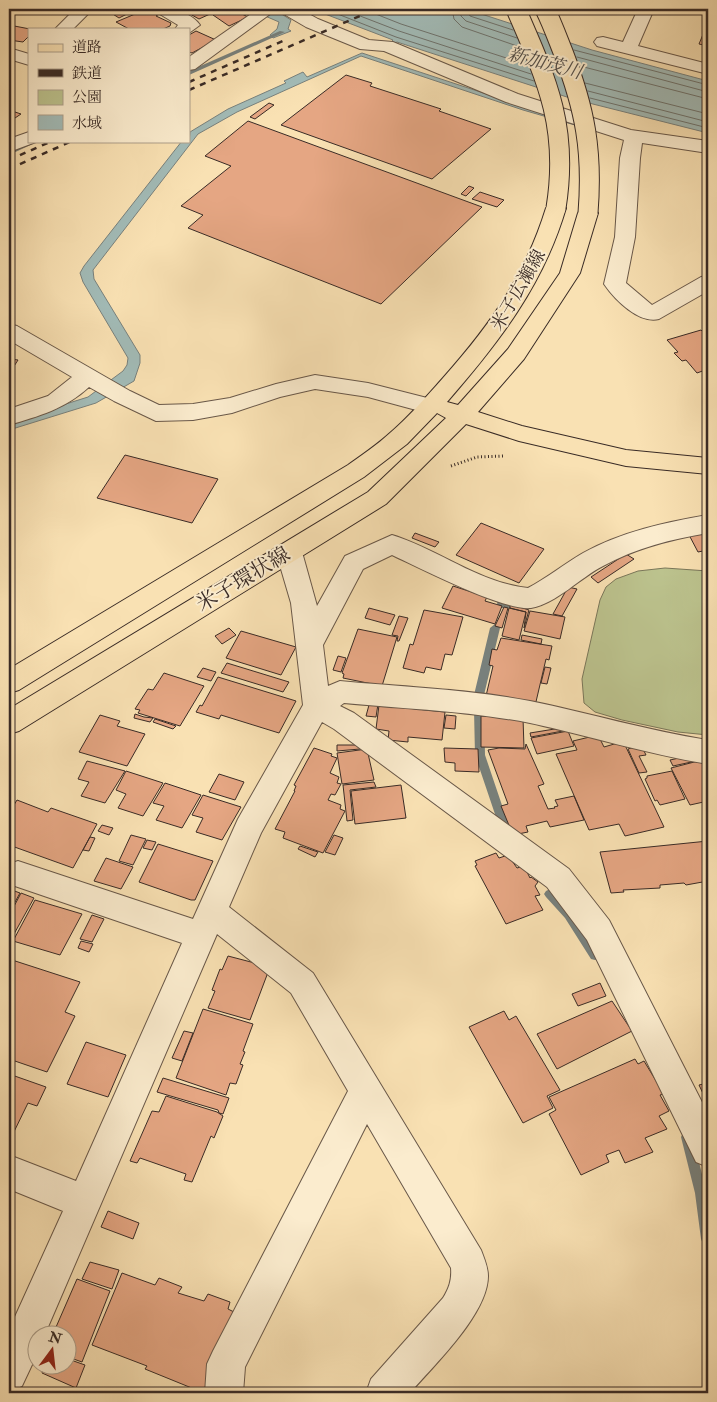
<svg xmlns="http://www.w3.org/2000/svg" width="717" height="1402" font-family="'IM FELL Double Pica','Noto Serif JP',serif">
<rect width="100%" height="100%" fill="#f9e1b3"/>
<filter id="stains"><feTurbulence type="fractalNoise" baseFrequency=".004" numOctaves="4"/><feColorMatrix values="0 0 0 0 .2 0 0 0 0 .09 0 0 0 0 .02 0 0 0 .5 -.17"/></filter>
<radialGradient id="worn" r=".72"><stop offset=".6" stop-color="#630" stop-opacity="0"/><stop offset="1" stop-color="#630" stop-opacity=".3"/></radialGradient>
<path fill="#bcc38e" stroke="#7a775a" d="M665,568L708,571V735L678,732L622,720L595,712L584,703L582,679L600,600L606,587L616,579L638,571Z"/>
<path fill="#a2bbb7" stroke="#78817d" d="M249,9L275,10L291,20L288,29L291,31L273,38L270,35L277,29L279,22Z
M312,9H466L592,50L708,81V133L573,99L397,42L393,44L390,43L393,40Z
M362,53L620,138L523,110L361,56L237,112L198,134L93,270L94,279L140,355V363L134,381L96,403L9,430V422L88,397L123,371L127,365L128,358L83,282L80,273L84,266L182,141H189L190,132L228,109L286,83L284,81L303,72L307,77Z"/>
<g fill="none" stroke-linecap="round" stroke-linejoin="round">
<path stroke="#6e736e" stroke-width="1" d="M325,9L396,37L534,81
M342,9L399,31L531,74
M363,9L401,24L528,65
M452,9L454,19L462,27L520,47
M460,9L461,16L466,21L517,38
M466,9L470,16L513,30
M574,50L708,85
M577,57L708,92
M580,66L708,99
M585,83L708,114
M588,91L708,122
M590,98L708,128"/>
<path fill="#78817d" fill-rule="evenodd" d="M280,31L285,32L189,75V71Z
M30,141H39L9,155V151Z
M502,598L510,602L512,605L510,608H498L497,602Z
M495,624L500,628L484,695L483,698H475L474,695L490,628Z
M479,706L483,707L484,710L485,755L508,823L507,826L503,828L499,826L498,823L475,755L474,710L475,707Z
M550,889L554,891L573,910L599,951L601,955L599,959L595,960L591,959L565,918L546,897L544,894L546,891Z
M687,1131L691,1133L693,1137L708,1199V1246L703,1244L701,1239L695,1193L681,1137L683,1133Z"/>
</g>
<path fill="#e5a683" stroke="#392b26" d="M105,9H125L131,12L119,18Z
M147,9L159,14L156,16L171,23L170,26L163,29H129L116,22Z
M185,9H221L199,19L183,10Z
M227,9H232L248,17L229,26L213,15Z
M9,25L30,29H29V36L23,42L9,40Z
M196,31L216,40L192,53L189,52V35Z
M704,32H708V46L699,44Z
M346,75L372,83L370,86L441,109L439,111L491,129L432,179L281,125Z
M269,103L274,105L255,119L250,117Z
M9,110L21,114L9,122Z
M248,121L482,207L381,304L188,228L203,215L181,206L231,166L205,156Z
M469,186L474,188L466,196L461,194Z
M480,192L504,200L497,207L472,199Z
M701,330L708,337V369L697,373L686,360L682,361L674,353L678,352L667,340Z
M11,359L18,360L9,374V363Z
M125,455L218,479L192,523L97,498Z
M481,523L544,549L519,583L456,555Z
M708,530V550L698,552L688,533Z
M415,533L439,542L435,547L412,538Z
M626,554L634,559L598,583L591,577Z
M453,586L487,597L485,601L502,606L495,624L442,608Z
M568,587L577,589L562,616L553,614Z
M510,604L529,610L524,628L526,612L510,608Z
M504,607L508,608L502,628L495,626Z
M369,608L395,615L390,625L365,618Z
M509,608L526,612L519,640L502,636Z
M424,610L463,617L452,655L445,654L441,670L426,667L424,673L403,668L410,644L413,645Z
M530,611L565,617L560,639L524,631Z
M399,616L408,618L399,641H397L398,636L392,635Z
M229,628L236,635L222,644L215,636Z
M358,629L397,637L382,686L343,678L344,674L342,673Z
M241,631L296,647L281,675L226,658Z
M522,635L542,639L541,644L521,640Z
M501,638L552,646L549,660L546,659L535,706L486,696L493,666L489,665L492,649L497,650Z
M338,656L346,658L341,672L333,670Z
M227,663L289,682L283,692L221,673Z
M545,667L551,668L547,684L541,683Z
M203,668L216,672L211,681L197,677Z
M164,673L204,686L180,726L138,713L140,710L135,709L148,689L153,690Z
M218,677L296,701L279,733L221,715L219,719L196,712L200,705L202,706Z
M378,704L376,717L366,716L369,705Z
M379,705L445,712L442,740L408,737V742L388,740L389,731L376,729Z
M135,714L144,717L153,718L150,722L134,718Z
M100,715L120,721L117,726L145,734L127,766L79,752Z
M446,715L456,716L455,729L444,728Z
M481,716L523,718L524,748L481,747Z
M155,719L176,726L173,729L153,722Z
M567,727L568,730L531,737L530,733Z
M568,731L574,746L537,754L531,738Z
M598,735L604,747L621,742L623,746L625,745L664,827L625,836L619,824L589,830L556,754L577,750L573,741Z
M526,744L544,784L538,786L548,809L555,808L554,807L558,806L555,800L574,796L584,820L550,827L547,821L526,826L528,832L513,835L501,806L508,804L488,750L499,748L525,749Z
M337,745H359L360,749L337,751Z
M641,745L646,755L639,756L647,772L639,773L628,749Z
M314,748L332,754L331,756L337,758L330,773L339,777L337,783L341,784L335,795L331,794L328,800L341,805L340,809L345,811L323,853L283,838L285,832L275,829L295,791H294L296,786L294,785Z
M444,748L478,749L479,772L455,771V763L445,762Z
M367,749L374,780L342,784L337,753Z
M693,755L696,761L673,766L670,760Z
M702,760L708,772V801L690,805L671,768Z
M87,761L125,771L105,803L81,796L89,782L78,779Z
M126,771L163,783L143,816L118,808L126,794L116,790Z
M672,771L685,799L660,805L657,800L655,801L645,779L647,778V776Z
M219,774L244,782L235,800L209,792Z
M374,782L376,787L350,790L353,820L347,821L343,785Z
M165,783L201,795L182,828L156,820L164,806L153,803Z
M401,785L406,818L355,824L351,791Z
M203,795L241,807L222,840L196,832L203,818L192,815Z
M17,800L48,812L51,808L97,824L73,868L9,845V813Z
M102,825L113,828L109,835L98,831Z
M131,835L146,839L133,865L119,861Z
M334,835L343,838L335,855L325,852Z
M90,837L95,838L89,851L83,850Z
M147,840L156,842L152,850L143,848Z
M708,841V881L686,885L684,883L660,885V888L623,890L624,892L611,893L600,852Z
M158,844L213,861L195,900H191L139,882Z
M300,846L318,852L315,857L298,849Z
M496,853L499,858L508,855L517,868L524,866L530,878L531,877L538,882L535,886L540,895L535,896L543,910L506,924L475,866L477,865L475,861Z
M106,858L133,867L121,889L94,881Z
M9,889L20,893L9,913Z
M21,893L34,898L9,943V916Z
M35,900L82,914L60,955L13,941Z
M92,915L104,919L92,942L80,939Z
M81,941L93,944L89,952L78,948Z
M228,956L270,967L250,1020L208,1008L215,991L212,990L220,969L222,970Z
M9,959L80,982L65,1012L75,1016L47,1072L9,1059Z
M600,983L606,996L578,1006L572,994Z
M612,1001L632,1031L557,1069L537,1034Z
M203,1009L253,1024L243,1051L245,1052L240,1064L243,1065L236,1084L230,1083L226,1095L176,1078Z
M504,1011L509,1020L516,1016L560,1090L547,1096L553,1108L523,1123L469,1027Z
M184,1031L193,1033L182,1061L172,1058Z
M86,1042L126,1055L108,1097L67,1084Z
M635,1059L638,1064L644,1061L664,1094L660,1095L669,1111L659,1116L667,1129L645,1138L653,1152L625,1163L619,1150L606,1155L609,1162L581,1175L549,1114L556,1110L549,1097Z
M9,1074L46,1087L37,1106L28,1103L9,1142Z
M163,1078L229,1098L223,1114L219,1113L218,1110L157,1092Z
M708,1083V1104L699,1085Z
M166,1096L217,1112L223,1116L214,1138L211,1136L192,1182L184,1180L186,1174L140,1158L137,1163L130,1161L152,1111L159,1112Z
M108,1211L139,1223L133,1239L101,1227Z
M90,1262L119,1270L112,1289L82,1279Z
M122,1273L155,1285L159,1278L182,1287L178,1293L204,1301L208,1294L230,1302L228,1309L234,1312L204,1393L145,1369L147,1366L92,1345Z
M77,1279L110,1291L82,1362L68,1357V1334H53Z
M68,1359L85,1365L76,1388L42,1373L45,1364H68Z"/>
<g fill="none" stroke-linecap="round" stroke-linejoin="round">
<defs>
<path id="minor" d="M75,9H93L73,29H55Z
M156,9C171,9 190,11 200,25L189,33V29H175L178,25L158,13Z
M258,9H277L195,69L189,70V57Z
M280,9H300L318,19L369,40L393,42L518,94L631,130L708,141V153L642,143L640,158L635,237L626,283L652,305L701,277L708,276V291L659,319C639,324 615,300 604,284L615,237L620,158L624,140L506,102L384,51L360,49L306,27L282,13Z
M638,9H654L638,46L708,64V74L597,46L594,42L597,38L603,37L623,42Z
M9,48L29,54V65L9,59Z
M29,132V141L36,142L9,152V139Z
M9,324L17,326L130,391L159,405L193,404L230,398L276,384L315,375L368,383L439,401L442,406L439,411L431,414L368,397L315,389L280,397L232,413L193,420L156,421L114,401L89,387C65,409 39,416 9,425V409L48,396L72,377L9,340Z
M708,515V533C672,539 636,548 603,566C581,577 556,604 531,608C503,611 420,568 392,555L363,569L323,645L328,686L340,681C403,687 468,689 530,701C590,713 648,731 708,740V764C647,754 590,736 530,723C469,711 405,709 344,703L340,706L354,713L569,869L609,920L708,1114V1167L696,1162L587,940L547,887L334,729L322,722L261,833L229,907L313,973L481,1250C484,1258 488,1267 488,1276C488,1314 434,1365 410,1393H366L371,1379L443,1298C449,1288 452,1280 451,1268L367,1124L245,1367L243,1393H205L207,1364L213,1351L348,1091L291,993L217,934L45,1334H38V1352L22,1386L9,1392V1330L63,1211L9,1189V1155L76,1181L182,943L9,884V864L18,861L193,919L238,819L303,705L291,603L276,552L280,545L289,543L298,545L302,552L317,606L345,556L392,535C438,549 479,583 528,588C547,578 564,564 583,553C621,532 666,522 708,515Z"/>
<path id="major" d="M556,202L563,204L566,208C543,286 499,342 447,402L458,405L508,349L560,273L578,213L581,209L588,207L595,209L598,213L580,273L524,359L478,412L522,426L626,450L708,458V474L626,466L519,441L466,424L386,504L19,731L9,734V709L368,492L446,418L437,413L407,444L364,477L19,690L9,693V669L348,465C362,455 377,445 390,433C409,417 426,397 443,378C490,325 525,276 546,208L549,204Z"/>
</defs>
<use href="#minor" stroke="#695849" stroke-width="2"/>
<use href="#major" stroke="#392b26" stroke-width="2"/>
<path stroke="#392b26" stroke-width="3" stroke-dasharray="1 2.5" stroke-linecap="butt" d="M451,466L477,457L505,456"/>
<use href="#minor" fill="#fbecce" fill-rule="evenodd"/>
<use href="#major" fill="#f9e1b3" fill-rule="evenodd"/>
<path stroke="#392b26" stroke-width="2.5" stroke-dasharray="6 6" stroke-linecap="butt" d="M189,82L285,40
M189,90L376,9
M9,160L52,141
M9,169L72,141"/>
<defs>
<path id="major-bridge" d="M516,9C547,80 569,128 556,208
M545,9C552,23 557,37 563,52C585,109 593,151 588,213"/>
</defs>
<use href="#major-bridge" stroke="#392b26" stroke-width="21" stroke-linecap="butt"/>
<use href="#major-bridge" stroke="#f9e1b3" stroke-width="19"/>
</g>
<g text-anchor="middle" stroke-width="4" stroke-linejoin="round" paint-order="stroke">
<g font-size="18" fill="#392b26" stroke="#fbecce">
<text transform="translate(518 290) rotate(-60)" y="6">米子広瀬線</text>
</g>
<g font-size="19" font-style="italic" fill="#534f4a" stroke="#fbecce">
<text transform="translate(545 62) rotate(15)" y="7">新加茂川</text>
</g>
<g font-size="21" fill="#392b26" stroke="#fbecce">
<text transform="translate(243 579) rotate(-31)" y="7">米子環状線</text>
</g>
</g>
<rect width="717" height="1402" fill="none" stroke="#f9e1b3" stroke-width="30"/>
<rect x="10" y="10" width="697" height="1382" fill="none" stroke="#392b26" stroke-width="2.5"/>
<rect x="15" y="15" width="687" height="1372" fill="none" stroke="#392b26"/>
<rect x="28" y="28" width="162" height="115" fill="#fbecce" stroke="#ad9f8b"/>
<rect x="38" y="44" width="25" height="8" fill="#f9e1b3" stroke="#ad9f8b"/>
<text x="72" y="52" font-size="15" fill="#392b26">道路</text>
<rect x="38" y="69" width="25" height="8" fill="#392b26" stroke="#ad9f8b"/>
<text x="72" y="78" font-size="15" fill="#392b26">鉄道</text>
<rect x="38" y="90" width="25" height="15" fill="#bcc38e" stroke="#ad9f8b"/>
<text x="72" y="102" font-size="15" fill="#392b26">公園</text>
<rect x="38" y="115" width="25" height="15" fill="#a2bbb7" stroke="#ad9f8b"/>
<text x="72" y="128" font-size="15" fill="#392b26">水域</text>
<g transform="translate(52 1350) rotate(15)"><circle r="24" fill="#fbecce" stroke="#ad9f8b"/>
<path d="M0-4L9 19L0 12L-9 19Z" fill="#8f2418"/>
<text y="-8" font-size="14" font-weight="bold" text-anchor="middle" fill="#392b26">N</text>
</g>
<rect width="100%" height="100%" filter="url(#stains)"/>
<rect width="100%" height="100%" fill="url(#worn)"/>
</svg>
